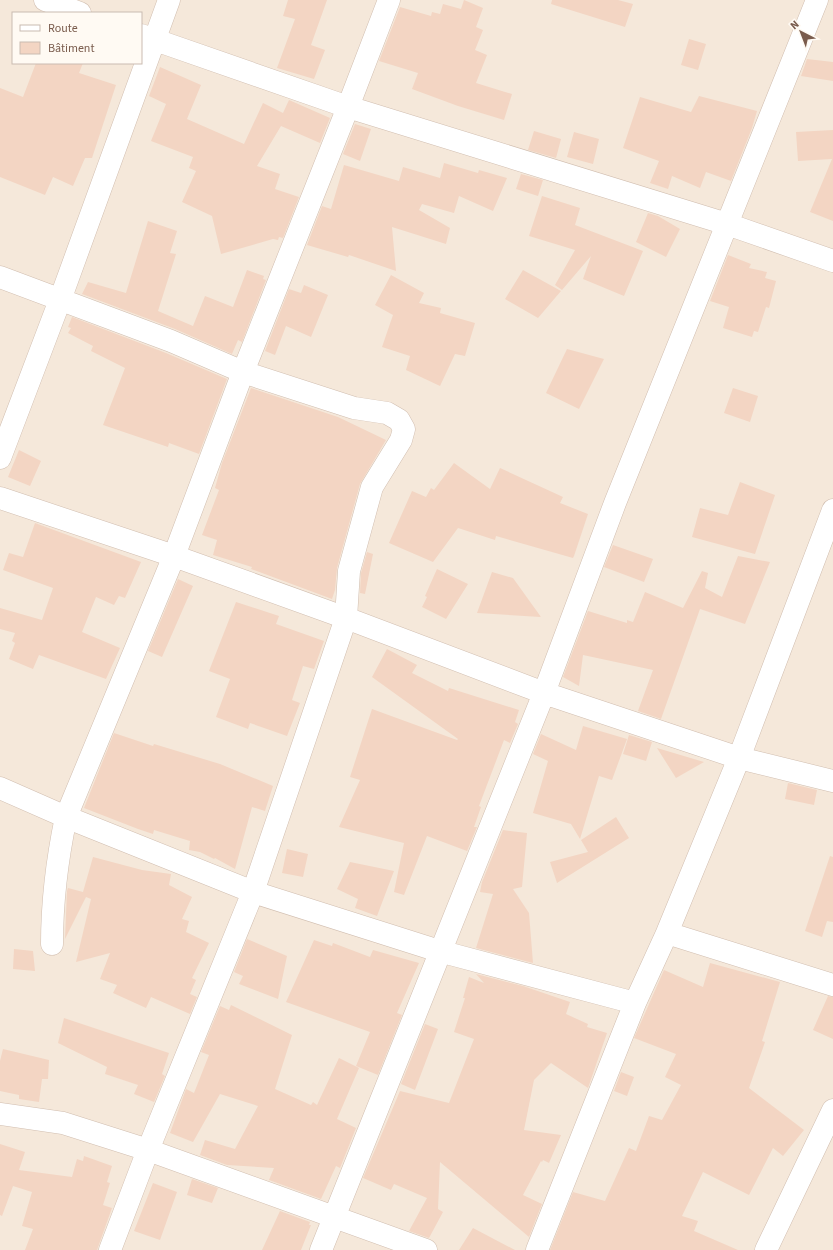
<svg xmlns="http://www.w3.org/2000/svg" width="833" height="1250" font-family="'Source Sans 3',sans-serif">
<rect width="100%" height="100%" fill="#fdf6ec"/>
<path fill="#f5e8da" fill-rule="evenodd" d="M0,0H833V1250H0ZM13,13H141V63H13Z"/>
<path fill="#f3d5c3" d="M288,0H327L311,45L325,50L314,79L277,68L295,19L283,16Z
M464,0L483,8L476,27L483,30L475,50L487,55L476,83L512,94L504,120L458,106L412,89L418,73L379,61L400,7L431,16L432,12L440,14L443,4L461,9Z
M552,0H618L633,4L625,27L551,4Z
M689,39L706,44L698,70L681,65Z
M807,59L833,62V81L801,76Z
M36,63H83L79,73L116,85L92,158H85L73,186L53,177L45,195L0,177V88L23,97Z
M160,67L201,85L187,119L244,144L263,103L283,113L289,100L330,118L320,143L281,126L257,166L280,174L275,189L299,197L283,238L279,237L278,240L273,239L221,254L212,216L182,202L196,171L189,168L193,157L151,141L166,104L149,96Z
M699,96L757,111L752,128L731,181L706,172L700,188L672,176L668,189L650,183L659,161L623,148L640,97L691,112Z
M355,124L371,129L360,161L343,154Z
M833,130V221L810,212L832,159L798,161L796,132Z
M534,131L561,139L556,158L528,150Z
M574,132L599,139L593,164L567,157Z
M444,163L478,173L479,170L507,178L493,211L459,196L454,213L422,204L419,210L450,228L446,244L392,227L396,271L349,255L348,257L307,245L322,206L331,209L344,165L399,181L403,167L440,178Z
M521,174L543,180L538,196L516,189Z
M542,196L580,208L575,225L643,251L624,296L583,279L591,256L562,290L555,285L575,250L529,236Z
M648,213L658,216L680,229L666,257L636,242Z
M148,221L177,231L170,253L176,254L158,311L193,326L205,296L233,307L247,270L264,276L263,279L266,280L242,342L238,340L232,354L175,329L82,294L88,282L126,293Z
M728,255L751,264L749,268L767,272L765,278L776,281L769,308L766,307L758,332L754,331L752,337L723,328L729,307L710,301Z
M523,270L561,291L538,318L505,299Z
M391,275L424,293L419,303L441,308L440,313L475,323L465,356L455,354L440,386L406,370L410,356L382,347L393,315L375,305Z
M304,285L328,295L311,337L286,326L275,355L265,351L289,289L301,293Z
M72,317L166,353L227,379L199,454L169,443L168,447L103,425L125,368L91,351L93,346L68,333L71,328L68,327Z
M567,349L604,359L579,409L546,393Z
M251,388L338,417L386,440L360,484L337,568L335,590L332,599L251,569L252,567L213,555L217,540L202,535L219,490L215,488L222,463Z
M733,388L758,396L750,422L724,413Z
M19,450L41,461L30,486L8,477Z
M454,463L490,489L500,468L563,497L560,503L588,514L574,556L573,558L496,536L495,540L458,528L433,562L389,543L412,491L426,497L431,488L434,490Z
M740,482L775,495L755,554L692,537L700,508L728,515Z
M35,523L141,562L125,598L119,596L114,605L96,597L82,632L120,648L106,679L39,655L33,669L9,659L15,643L12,641L15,633L0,629V608L42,620L53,588L3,570L9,553L23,557Z
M613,545L653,559L644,582L604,567Z
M367,552L373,554L365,594L360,593L361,573Z
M738,556L770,562L745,624L700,609L661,719L638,711L653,670L583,655L579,686L563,677L588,611L627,623V620L633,622L645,592L683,608L702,571L708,573L705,588L722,597Z
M437,569L468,584L446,619L422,607L427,597L425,596Z
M492,572L513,578L541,617L477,613Z
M178,579L193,586L162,657L148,651Z
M236,602L279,616L276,624L324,641L314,669L303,666L292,700L300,703L287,736L250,723L248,729L216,717L230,679L209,671Z
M387,649L417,665L412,673L448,691L449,688L519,710L515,722L518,724L510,743L504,740L479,806L481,807L474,827H477L467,851L427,836L404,895L394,892L404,843L339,827L360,780L350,777L372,709L457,740L458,739L372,677Z
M583,726L627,739L612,780L599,776L580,839L571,824L533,813L548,761L533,754L541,734L576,750Z
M114,733L153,746L154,744L220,764L273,786L265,811L252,807L235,869L215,858L214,859L200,852L189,850L190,841L154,830L153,834L138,829L84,808Z
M629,735L652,742L646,761L623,754Z
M657,748L704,762L676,778Z
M788,783L817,790L814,805L785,799Z
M616,817L629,838L557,883L550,862L588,852L581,840Z
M503,830L527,833L522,887L513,889L529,913L533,963L476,948L493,894L480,892L482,882Z
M287,849L308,854L303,877L282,873Z
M830,856L833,857V922L827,921L822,937L805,931Z
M93,857L142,870L171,874L169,885L192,897L182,919L189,921L186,932L209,943L192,978L196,980L190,994L197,997L190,1014L151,997L146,1008L113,993L117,985L100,979L110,953L76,962L91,899L86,897L65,939L67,891L68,888L83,892Z
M350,862L394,871L377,916L355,908L358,899L337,889Z
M247,939L287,956L278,999L239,984L243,976L234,972Z
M314,940L332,946L333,943L370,957L373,950L419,963L397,1013L402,1015L378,1075L356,1066L370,1032L286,1002Z
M14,949L33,951L35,971L13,969Z
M710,963L780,982L762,1041L765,1042L749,1088L804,1130L783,1156L773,1148L749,1195L703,1172L682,1216L698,1221L694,1231L738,1250H550L573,1192L605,1201L629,1148L636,1151L649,1116L662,1120L681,1085L665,1077L676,1054L634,1038L664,970L703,987Z
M476,974L523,986L570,1002L566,1014L588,1024L587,1027L607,1033L588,1088L551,1063L534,1080L524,1130L561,1135L549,1163L543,1160L542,1162L541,1161L523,1195L542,1204L529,1237L440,1162L438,1209L443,1212L429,1238L409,1231L427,1198L394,1184L391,1190L363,1178L400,1091L449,1103L474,1039L454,1032L465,998H463L469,977L484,983Z
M828,996L833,997V1039L813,1030Z
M231,1005L292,1035L275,1089L311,1105L313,1102L317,1105L339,1058L359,1068L337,1119L356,1128L340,1168L336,1166L321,1199L269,1180L274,1168L227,1165L200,1155L205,1140L235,1149L258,1106L220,1094L193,1142L170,1133L186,1089L194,1093L209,1055L201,1052L220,1006L229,1010Z
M64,1018L169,1053L162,1074L165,1076L154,1102L134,1094L138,1085L105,1074L107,1067L58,1043Z
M425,1024L438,1029L415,1090L401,1084Z
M3,1049L49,1060L48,1079H42L39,1102L19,1099V1095L0,1091V1061Z
M621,1072L634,1077L627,1096L614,1091Z
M0,1144L25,1152L19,1170L72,1177L77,1159L83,1161L84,1156L112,1166L107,1182L110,1183L103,1205L112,1208L97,1250H25L33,1229L22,1226L32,1192L13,1186L2,1216L0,1215Z
M192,1179L218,1188L212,1203L187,1195Z
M153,1183L177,1192L160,1240L134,1231Z
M280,1211L310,1222L309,1225H311L301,1250H262Z
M473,1228L515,1250H459Z"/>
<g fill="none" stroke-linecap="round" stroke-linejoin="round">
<defs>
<path id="minor" d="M45,0L80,13
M141,35L348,107L727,224L833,261
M0,277L171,341L243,372L354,408L387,413L399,420L404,429L401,440L372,487L349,571L346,618L253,892L148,1150L110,1250
M0,458L60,300L169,0
M0,498L174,556L346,618L544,693L739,758L833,781
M0,788L66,817L253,892L439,951L635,1003
M667,933L833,985
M52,944C52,900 57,860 66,817L174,556L243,372L348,107L389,0
M0,1114L63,1123L148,1150L426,1250
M321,1250L544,693L615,503L817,0
M537,1250L635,1003L667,933L739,758L833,510
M766,1250L833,1110"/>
</defs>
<use href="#minor" stroke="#d1beb0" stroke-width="23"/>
<use href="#minor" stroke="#fff" stroke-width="22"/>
</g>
<rect x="12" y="12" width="130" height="52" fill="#fffaf3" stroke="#cabbb1"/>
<rect x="20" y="25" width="20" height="6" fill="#ffffff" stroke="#cabbb1"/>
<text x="48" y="32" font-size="12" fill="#7a5c4d">Route</text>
<rect x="20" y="42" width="20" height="12" fill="#f3d5c3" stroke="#cabbb1"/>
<text x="48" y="52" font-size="12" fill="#7a5c4d">Bâtiment</text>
<g transform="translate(801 32) rotate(318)" stroke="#fffaf3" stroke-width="3" paint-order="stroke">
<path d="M0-3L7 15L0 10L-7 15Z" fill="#7a5c4d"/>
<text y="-6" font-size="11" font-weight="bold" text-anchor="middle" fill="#7a5c4d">N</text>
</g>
</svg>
